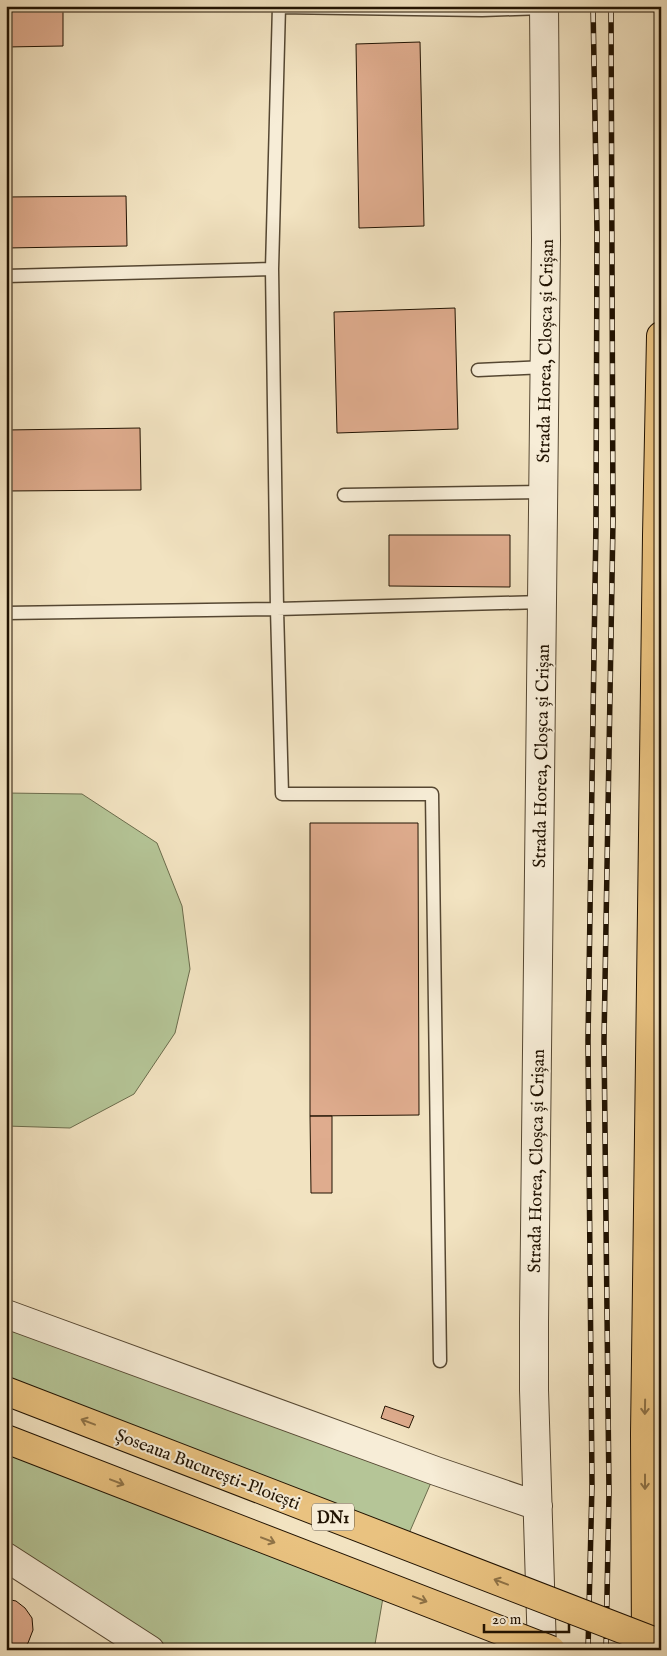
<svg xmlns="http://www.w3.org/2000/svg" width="667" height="1656" font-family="'IM FELL English',serif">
<rect width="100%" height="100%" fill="#f2e3c1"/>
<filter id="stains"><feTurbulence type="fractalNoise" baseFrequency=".004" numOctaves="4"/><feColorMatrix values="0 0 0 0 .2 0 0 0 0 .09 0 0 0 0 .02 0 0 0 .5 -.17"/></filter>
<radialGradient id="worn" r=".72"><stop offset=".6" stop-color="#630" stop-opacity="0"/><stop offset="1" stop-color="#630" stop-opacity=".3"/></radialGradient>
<path fill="#b5c597" stroke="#6b6c4c" d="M6,793L82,794L157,843L182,906L190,969L175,1033L134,1094L70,1128L6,1126Z
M6,1315L436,1471L404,1545L6,1384Z
M6,1439L385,1586L374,1650H150L6,1557Z"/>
<path fill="#dfac8e" stroke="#211302" d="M6,6H63V46L6,47Z
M420,42L424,226L359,228L356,44Z
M126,196L127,246L6,248V197Z
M455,308L458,429L337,433L334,312Z
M140,428L141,490L6,491V430Z
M389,535H510V587L389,586Z
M310,823H418L419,1115L310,1116Z
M310,1116H332V1193H311Z
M385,1406L414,1416L409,1428L381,1418Z
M6,1599L16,1601L25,1608L32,1618L33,1630L28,1643L20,1650H6Z"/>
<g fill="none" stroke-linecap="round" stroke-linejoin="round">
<defs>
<path id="service" d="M279,6L272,269L277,609L282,794H432L440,1361
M279,7L482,10L544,8
M6,276L272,269
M478,370L545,367
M344,495L543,492
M6,613L277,609L542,602"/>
<path id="tertiary" d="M6,1314L436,1471L538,1506
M6,1557L150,1650
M542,1650L534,1390V1322L546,240L544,6"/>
<path id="primary" d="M646,1650L645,1434L657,536L661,336"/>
</defs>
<use href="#service" stroke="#554732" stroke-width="15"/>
<use href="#tertiary" stroke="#554732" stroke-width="30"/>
<use href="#primary" stroke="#211302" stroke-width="30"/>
<use href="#service" stroke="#f7edd7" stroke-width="12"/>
<use href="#tertiary" stroke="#f7edd7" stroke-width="28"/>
<use href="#primary" stroke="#e9c280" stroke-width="28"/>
<defs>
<path id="rail" d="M588,1650L592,1485L588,1041L596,523L597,231L593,6
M606,1650L609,1492L604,1041L613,521L611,6"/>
</defs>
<use href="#rail" stroke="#211302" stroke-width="5.5"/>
<use href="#rail" stroke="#f7edd7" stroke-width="4" stroke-dasharray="11" stroke-linecap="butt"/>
<defs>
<path id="trunk-bridge" d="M6,1391L661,1644
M6,1439L551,1650"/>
</defs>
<use href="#trunk-bridge" stroke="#211302" stroke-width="30" stroke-linecap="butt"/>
<use href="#trunk-bridge" stroke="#e9c280" stroke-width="28"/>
</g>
<defs><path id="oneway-shaft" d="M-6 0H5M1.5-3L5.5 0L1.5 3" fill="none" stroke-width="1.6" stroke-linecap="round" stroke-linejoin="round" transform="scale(1.25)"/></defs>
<g stroke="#8f7347">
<use href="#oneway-shaft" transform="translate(645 1407) rotate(91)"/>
<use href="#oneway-shaft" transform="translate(88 1422) rotate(-159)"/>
<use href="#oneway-shaft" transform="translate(117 1482) rotate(21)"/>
<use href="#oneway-shaft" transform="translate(645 1482) rotate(90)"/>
<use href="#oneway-shaft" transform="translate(268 1540) rotate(21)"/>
<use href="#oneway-shaft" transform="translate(501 1582) rotate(-159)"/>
<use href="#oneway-shaft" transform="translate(420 1599) rotate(21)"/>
</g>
<g text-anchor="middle" stroke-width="4" stroke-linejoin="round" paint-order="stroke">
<rect fill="#f7edd7" stroke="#615442" stroke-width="1" x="312" y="1503.5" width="42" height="27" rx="4"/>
<g font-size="16" font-weight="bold" fill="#211302">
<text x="333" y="1523">DN1</text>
</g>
<g font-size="18" fill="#211302" stroke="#f7edd7">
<text transform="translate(545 351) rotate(-89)" y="6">Strada Horea, Cloșca și Crișan</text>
<text transform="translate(541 756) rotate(-89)" y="6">Strada Horea, Cloșca și Crișan</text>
<text transform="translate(536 1161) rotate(-89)" y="6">Strada Horea, Cloșca și Crișan</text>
<text transform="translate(208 1469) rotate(21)" y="6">Șoseaua București-Ploiești</text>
</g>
</g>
<rect width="667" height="1656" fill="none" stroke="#f2e3c1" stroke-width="25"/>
<rect x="8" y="8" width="652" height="1641" fill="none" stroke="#211302" stroke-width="2.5"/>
<rect x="12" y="12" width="642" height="1631" fill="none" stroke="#211302"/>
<path d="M484 1624v8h85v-8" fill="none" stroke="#211302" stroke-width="2.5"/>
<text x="492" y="1624" font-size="15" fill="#211302" stroke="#f7edd7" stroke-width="4" paint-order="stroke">20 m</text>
<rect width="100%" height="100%" filter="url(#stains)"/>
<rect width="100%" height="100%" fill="url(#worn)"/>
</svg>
